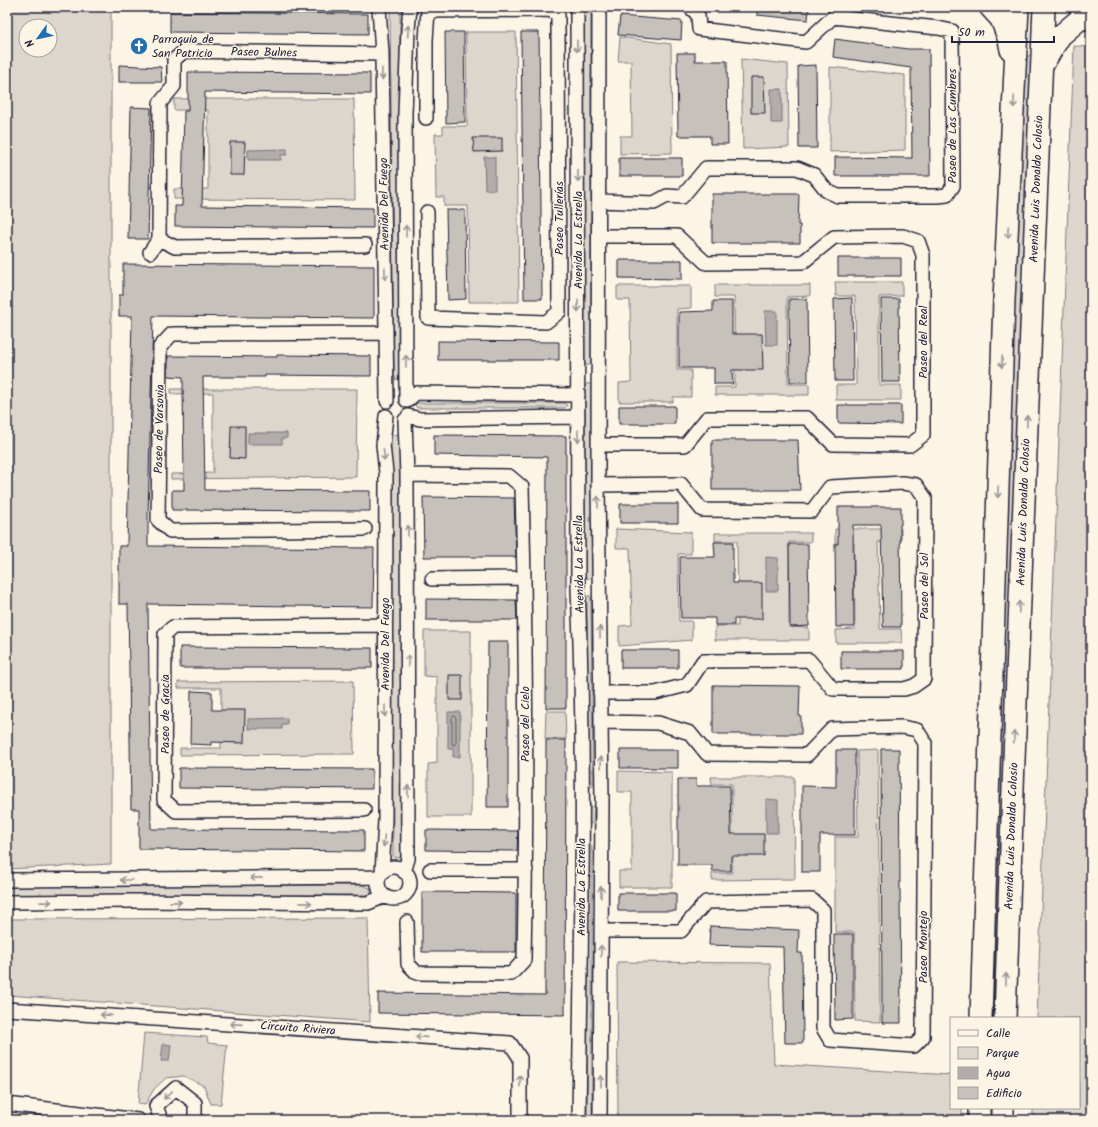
<svg xmlns="http://www.w3.org/2000/svg" width="1098" height="1127" font-family="Kalam,sans-serif">
<rect width="100%" height="100%" fill="#fcf5e5"/>
<filter id="ink" filterUnits="userSpaceOnUse"><feTurbulence type="fractalNoise" baseFrequency=".025" numOctaves="2"/><feDisplacementMap in="SourceGraphic" scale="8" xChannelSelector="R" yChannelSelector="G"/><feConvolveMatrix kernelMatrix="1 2 1 2 8 2 1 2 1" color-interpolation-filters="sRGB"/></filter>
<g filter="url(#ink)">
<path fill="#ece5d8" d="M260,7H367V8H260Z"/>
<path fill="#dcd6cc" stroke="#7f7c84" fill-rule="evenodd" d="M8,7H111V864L7,869L10,350L8,178ZM26,26H50V50H26Z
M390,7H400V377L396,380L394,375Z
M587,11L591,15V363L588,366L584,363V15Z
M466,32H516L519,302H469L468,206H444V197H436L435,134H443V126H467Z
M620,37L671,44L672,153L620,154V136H632L631,61H618Z
M1074,46L1091,47V1120H1033V1108H1079V1018H1037Z
M1030,55L1034,60L1021,302L1008,670L1000,1018H990L999,669L1024,59Z
M741,59L788,64L789,147L743,149Z
M830,67L905,75V150L830,152Z
M174,99H354L355,200L174,199V189H208V110H174Z
M835,282H902V296L879,297V385H901V400H836V385H856L855,296H836Z
M715,285H810V296L787,297L788,384H809V395H715V387H735L734,297H715Z
M617,286H691V308L677,309V370H691V397H673V402H619V383L631,382L630,300H617Z
M588,383L592,386L593,575L588,579L585,576V386Z
M171,389H357L356,477L171,479V474L213,473V393L171,394Z
M417,403H564L567,405L565,408H417L415,405Z
M400,434L401,858L393,857L391,435Z
M616,529L691,532V554H678L679,621H692V640L619,646V626L632,625L630,548H616Z
M835,529H901V542H878L880,629H901L902,643H836V630L855,629L854,543H835Z
M715,533H811V542H789V627L809,628V640H715V626H738L737,541H715Z
M589,595L591,598L593,785L590,788L587,785V598Z
M424,631H471V817H428V764L437,763V677L424,676Z
M353,681L354,754L180,755V748H221V688H178V682Z
M546,711H565L566,739H545Z
M878,750L880,1022L855,1021L854,932H835V837H858L857,751Z
M618,771L672,772V887H619V871H632V792H618Z
M711,777H794L795,879L712,880V873H732V784H712Z
M590,805L594,808L593,823L589,824L587,820V807Z
M590,843L592,847V1120H587L588,845Z
M362,885L370,888L371,893L368,895H7V886Z
M368,918L370,1022L7,995V919Z
M617,962L770,963L774,1064L951,1075V1108H962V1120H618Z
M144,1033L207,1037L208,1043L227,1045L221,1104H211L204,1086L184,1076L166,1078L154,1089L145,1105L138,1104Z"/>
<path fill="#b2adab" stroke="#78757e" d="M771,89H782V123H771Z
M287,149V155H281V160H248V150Z
M484,157H495V190H485Z
M765,311H777V345H766Z
M248,433H287V438H282V444H248Z
M766,557L778,558V591H766Z
M448,712H460V757H453V749H448Z
M287,718V724H282V729H248V719Z
M766,799L778,800V833H766Z
M163,1044L171,1045L169,1061H161Z"/>
<g fill="none" stroke-linecap="round" stroke-linejoin="round">
<path stroke="#5c5a68" stroke-width="1" d="M454,716L456,718V743L454,745L452,744V718Z"/>
</g>
<path fill="#c6c1bb" stroke="#22223b" d="M757,7H809L808,20L757,15Z
M170,12L368,14V34L170,32Z
M620,16L682,21L681,40L618,35Z
M445,32H464L465,122L446,123Z
M521,32H539L542,299H524Z
M835,39L908,49H929L930,176H835V157L912,158L911,68L833,57Z
M677,53H695V61H727L728,144H710V136H678Z
M119,65L161,67L162,82H119Z
M816,65L817,148H799L798,66Z
M188,72L370,73V94L205,92L202,206L373,208V228L175,226V206H182L184,111H188Z
M751,77H764L765,113H751Z
M131,107L151,108L148,239H128Z
M473,138H502V151L474,152Z
M230,142H245L244,175H230Z
M619,158H682V176H619Z
M712,194H799L798,225H800V243H712Z
M446,210H465L466,299L448,300Z
M838,258H901V276H838Z
M619,260H682V279L619,278Z
M123,264L374,266V318L153,316L148,517V546L374,548L373,607L148,604L151,829L364,830V851L139,849V809H131L128,604H119V546H127L132,316H119V295H123Z
M852,298L853,381H835L834,299Z
M789,299H807L808,382H790Z
M881,299H899L900,382H882Z
M713,301H732V334H762L763,370H732L733,384H714V368H679V312L713,311Z
M438,341L559,342V360H438Z
M277,355L371,356V376L265,375V377H203L205,490L370,491V511L172,510V490H184L183,377L168,376V356L277,357Z
M838,405H901V424L838,423Z
M619,406H675V424H619Z
M231,426H245V459L230,458Z
M434,435L566,436V708H546L547,457L434,455Z
M712,440H798L800,490H712Z
M423,497L514,498L516,557H424Z
M620,504H678V523H620Z
M838,507H901V525H900L901,627H883L881,525H853L854,627H836L835,544H838Z
M714,542H733V583H762V619H734V625H715V618H681L680,557H715Z
M789,544H808L809,626L790,627Z
M426,599L516,600L517,620H426Z
M488,642H508V807H487Z
M180,647L372,648V668H180Z
M621,650H678V668H621Z
M841,651H904V669H841Z
M449,675H462V700H449Z
M713,685L800,686L799,716H801V734H713Z
M191,691L212,692V710H245L244,743L211,742V745L190,744Z
M546,740H566L565,1015L378,1013V993L545,995Z
M881,749H899L901,1023H882Z
M620,750H678V768H620Z
M836,750H855V835H820V872H802V786L836,787Z
M179,768L372,769V789L273,788V789L179,788Z
M678,779H696V786H730L731,834H764V856H731V871H712V865H678Z
M426,830L518,831L517,851L426,850Z
M422,892L516,893V952H422Z
M618,893H676V911H618Z
M710,926L799,930L798,953H802L803,1043H785L783,947L709,945Z
M834,934H853V1019L835,1020Z"/>
<g fill="none" stroke-linecap="round" stroke-linejoin="round">
<defs>
<path id="minor" d="M379,7L382,54L387,401
M577,7L578,589C586,766 581,943 579,1120
M599,7L598,485L602,799L600,1120
M426,118V40L428,11L550,10L558,15L559,312L546,322L428,318L427,212
M599,201L654,203L667,196L682,197L706,168H797L814,175L827,191L838,196H938L947,195L953,186L952,31L938,28L833,17L806,42L699,29L698,15L690,7
M365,245L175,247L159,239L160,103L174,86V60L184,51L382,54
M150,252L159,239
M406,400L405,113L408,30L410,7
M407,401L416,393L578,395
M408,416L420,419L578,417
M599,445H685L707,418H807L833,444L910,445L923,435V255L918,241L903,236L834,237L803,262L706,263L677,236H599
M598,485L681,484L702,510L812,511L830,487L903,483L916,485L925,498L924,679L914,686L904,689H833L809,660L703,661L687,685L655,693H600
M365,529L170,531L158,520L160,347L172,334L386,333
M432,579L524,578
M601,722L658,723L690,733L707,754L807,755L832,729L902,727L917,730L925,743L923,1037L914,1046L830,1040L823,1028V910L812,900L706,902L681,931H601
M364,810L176,811L164,800L165,634L173,627L385,625
M378 883a16 16 0 1 1 32 0a16 16 0 1 1-32 0Z
M430,870H526
M404,872L408,859L407,475L405,420
M382,873L385,820L386,473L383,445L386,416
M7,880L379,877
M7,902L134,901L368,903L385,896
M407,922L408,964L417,973L511,974L524,960C527,803 526,645 522,487L509,476L407,475
M7,1009L510,1043L520,1058V1120
M7,1104L138,1120
M161,1120L156,1106L176,1088L195,1103V1120"/>
<path id="primary" d="M990,7L1001,19L1009,40L1011,50
M1043,64L1060,36L1081,18L1091,19
M981,1018L1004,300L1018,7
M1005,1018L1017,674L1044,7
M979,1120V1108
M1003,1120V1108"/>
</defs>
<use href="#minor" stroke="#22223b" stroke-width="16"/>
<use href="#primary" stroke="#22223b" stroke-width="24"/>
<use href="#minor" stroke="#fcf5e5" stroke-width="13"/>
<use href="#primary" stroke="#fcf5e5" stroke-width="21"/>
</g>
<defs><path id="oneway-shaft" d="M-6 0H5M1.5-3L5.5 0L1.5 3" fill="none" stroke-width="1.6" stroke-linecap="round" stroke-linejoin="round"/></defs>
<g stroke="#9a9698">
<use href="#oneway-shaft" transform="translate(408 31) rotate(-87)"/>
<use href="#oneway-shaft" transform="translate(577 46) rotate(90)"/>
<use href="#oneway-shaft" transform="translate(382 74) rotate(89)"/>
<use href="#oneway-shaft" transform="translate(1014 102) rotate(93)"/>
<use href="#oneway-shaft" transform="translate(578 176) rotate(90)"/>
<use href="#oneway-shaft" transform="translate(406 231) rotate(-90)"/>
<use href="#oneway-shaft" transform="translate(1008 232) rotate(93)"/>
<use href="#oneway-shaft" transform="translate(385 274) rotate(89)"/>
<use href="#oneway-shaft" transform="translate(578 306) rotate(90)"/>
<use href="#oneway-shaft" transform="translate(406 361) rotate(-89)"/>
<use href="#oneway-shaft" transform="translate(1002 362) rotate(92)"/>
<use href="#oneway-shaft" transform="translate(1027 421) rotate(-88)"/>
<use href="#oneway-shaft" transform="translate(578 436) rotate(90)"/>
<use href="#oneway-shaft" transform="translate(384 455) rotate(84)"/>
<use href="#oneway-shaft" transform="translate(998 492) rotate(92)"/>
<use href="#oneway-shaft" transform="translate(598 502) rotate(-91)"/>
<use href="#oneway-shaft" transform="translate(408 531) rotate(-90)"/>
<use href="#oneway-shaft" transform="translate(1019 607) rotate(-88)"/>
<use href="#oneway-shaft" transform="translate(600 632) rotate(-91)"/>
<use href="#oneway-shaft" transform="translate(408 661) rotate(-90)"/>
<use href="#oneway-shaft" transform="translate(385 711) rotate(90)"/>
<use href="#oneway-shaft" transform="translate(1014 737) rotate(-88)"/>
<use href="#oneway-shaft" transform="translate(601 762) rotate(-91)"/>
<use href="#oneway-shaft" transform="translate(408 791) rotate(-90)"/>
<use href="#oneway-shaft" transform="translate(384 841) rotate(93)"/>
<use href="#oneway-shaft" transform="translate(256 878) rotate(179)"/>
<use href="#oneway-shaft" transform="translate(126 880) rotate(180)"/>
<use href="#oneway-shaft" transform="translate(601 892) rotate(-90)"/>
<use href="#oneway-shaft" transform="translate(46 902) rotate(-1)"/>
<use href="#oneway-shaft" transform="translate(176 902) rotate(1)"/>
<use href="#oneway-shaft" transform="translate(306 903) rotate(1)"/>
<use href="#oneway-shaft" transform="translate(601 951) rotate(-90)"/>
<use href="#oneway-shaft" transform="translate(1006 979) rotate(-89)"/>
<use href="#oneway-shaft" transform="translate(106 1015) rotate(-176)"/>
<use href="#oneway-shaft" transform="translate(236 1024) rotate(-176)"/>
<use href="#oneway-shaft" transform="translate(421 1037) rotate(-176)"/>
<use href="#oneway-shaft" transform="translate(520 1081) rotate(-90)"/>
<use href="#oneway-shaft" transform="translate(601 1081) rotate(-90)"/>
<use href="#oneway-shaft" transform="translate(168 1095) rotate(137)"/>
</g>
</g>
<defs>
<symbol id="church-disc" viewBox="-11 -11 22 22"><circle r="9.5" fill="#1f6fb2" stroke="#fcf5e5"/><path d="M-1.2-6h2.4v3.5h3.3v2.4h-3.3V6h-2.4V-.1h-3.3v-2.4h3.3Z" fill="#fff"/></symbol>
</defs>
<g fill-rule="evenodd">
<use href="#church-disc" x="129" y="36" width="20" height="20"/>
</g>
<g text-anchor="middle" stroke-width="3" stroke-linejoin="round" paint-order="stroke">
<g font-size="12" fill="#22223b" stroke="#fcf5e5" text-anchor="start">
<text x="152" y="43">Parroquia de<tspan x="152" dy="14">San Patricio</tspan></text>
</g>
<g font-size="12" fill="#22223b" stroke="#fcf5e5">
<text transform="translate(264 52) rotate(1)" y="4">Paseo Bulnes</text>
<text transform="translate(952 126) rotate(-90)" y="4">Paseo de Las Cumbres</text>
<text transform="translate(1036 189) rotate(-88)" y="4">Avenida Luis Donaldo Colosio</text>
<text transform="translate(384 204) rotate(-91)" y="4">Avenida Del Fuego</text>
<text transform="translate(559 218) rotate(-90)" y="4">Paseo Tullerías</text>
<text transform="translate(578 240) rotate(-90)" y="4">Avenida La Estrella</text>
<text transform="translate(923 342) rotate(-90)" y="4">Paseo del Real</text>
<text transform="translate(159 429) rotate(-89)" y="4">Paseo de Varsovia</text>
<text transform="translate(1023 512) rotate(-88)" y="4">Avenida Luis Donaldo Colosio</text>
<text transform="translate(579 564) rotate(-91)" y="4">Avenida La Estrella</text>
<text transform="translate(924 586) rotate(-90)" y="4">Paseo del Sol</text>
<text transform="translate(385 644) rotate(-90)" y="4">Avenida Del Fuego</text>
<text transform="translate(165 714) rotate(-90)" y="4">Paseo de Gracia</text>
<text transform="translate(525 724) rotate(-90)" y="4">Paseo del Cielo</text>
<text transform="translate(1011 836) rotate(-88)" y="4">Avenida Luis Donaldo Colosio</text>
<text transform="translate(581 887) rotate(-90)" y="4">Avenida La Estrella</text>
<text transform="translate(923 947) rotate(-90)" y="4">Paseo Montejo</text>
<text transform="translate(298 1028) rotate(4)" y="4">Circuito Riviera</text>
</g>
</g>
<rect width="1098" height="1127" fill="none" stroke="#fcf5e5" stroke-width="24"/>
<rect x="12" y="12" width="1074" height="1103" fill="none" stroke="#22223b" stroke-width="1.5" filter="url(#ink)"/>
<rect x="950" y="1017" width="130" height="92" fill="#fcf5e5" stroke="#a5a1a1"/>
<rect x="958" y="1030" width="20" height="6" fill="#fcf5e5" stroke="#a5a1a1"/>
<text x="986" y="1037" font-size="12" fill="#22223b">Calle</text>
<rect x="958" y="1047" width="20" height="12" fill="#dcd6cc" stroke="#a5a1a1"/>
<text x="986" y="1057" font-size="12" fill="#22223b">Parque</text>
<rect x="958" y="1067" width="20" height="12" fill="#b2adab" stroke="#a5a1a1"/>
<text x="986" y="1077" font-size="12" fill="#22223b">Agua</text>
<rect x="958" y="1087" width="20" height="12" fill="#c6c1bb" stroke="#a5a1a1"/>
<text x="986" y="1097" font-size="12" fill="#22223b">Edificio</text>
<g transform="translate(38 38) rotate(237)"><circle r="19" fill="#fcf5e5" stroke="#a5a1a1"/>
<path d="M0-3L7 15L0 10L-7 15Z" fill="#1f6fb2"/>
<text y="-6" font-size="11" font-weight="bold" text-anchor="middle" fill="#22223b">N</text>
</g>
<path d="M952 36v6h102v-6" fill="none" stroke="#22223b" stroke-width="2"/>
<text x="958" y="36" font-size="12" fill="#22223b" stroke="#fcf5e5" stroke-width="3" paint-order="stroke">50 m</text>
</svg>
